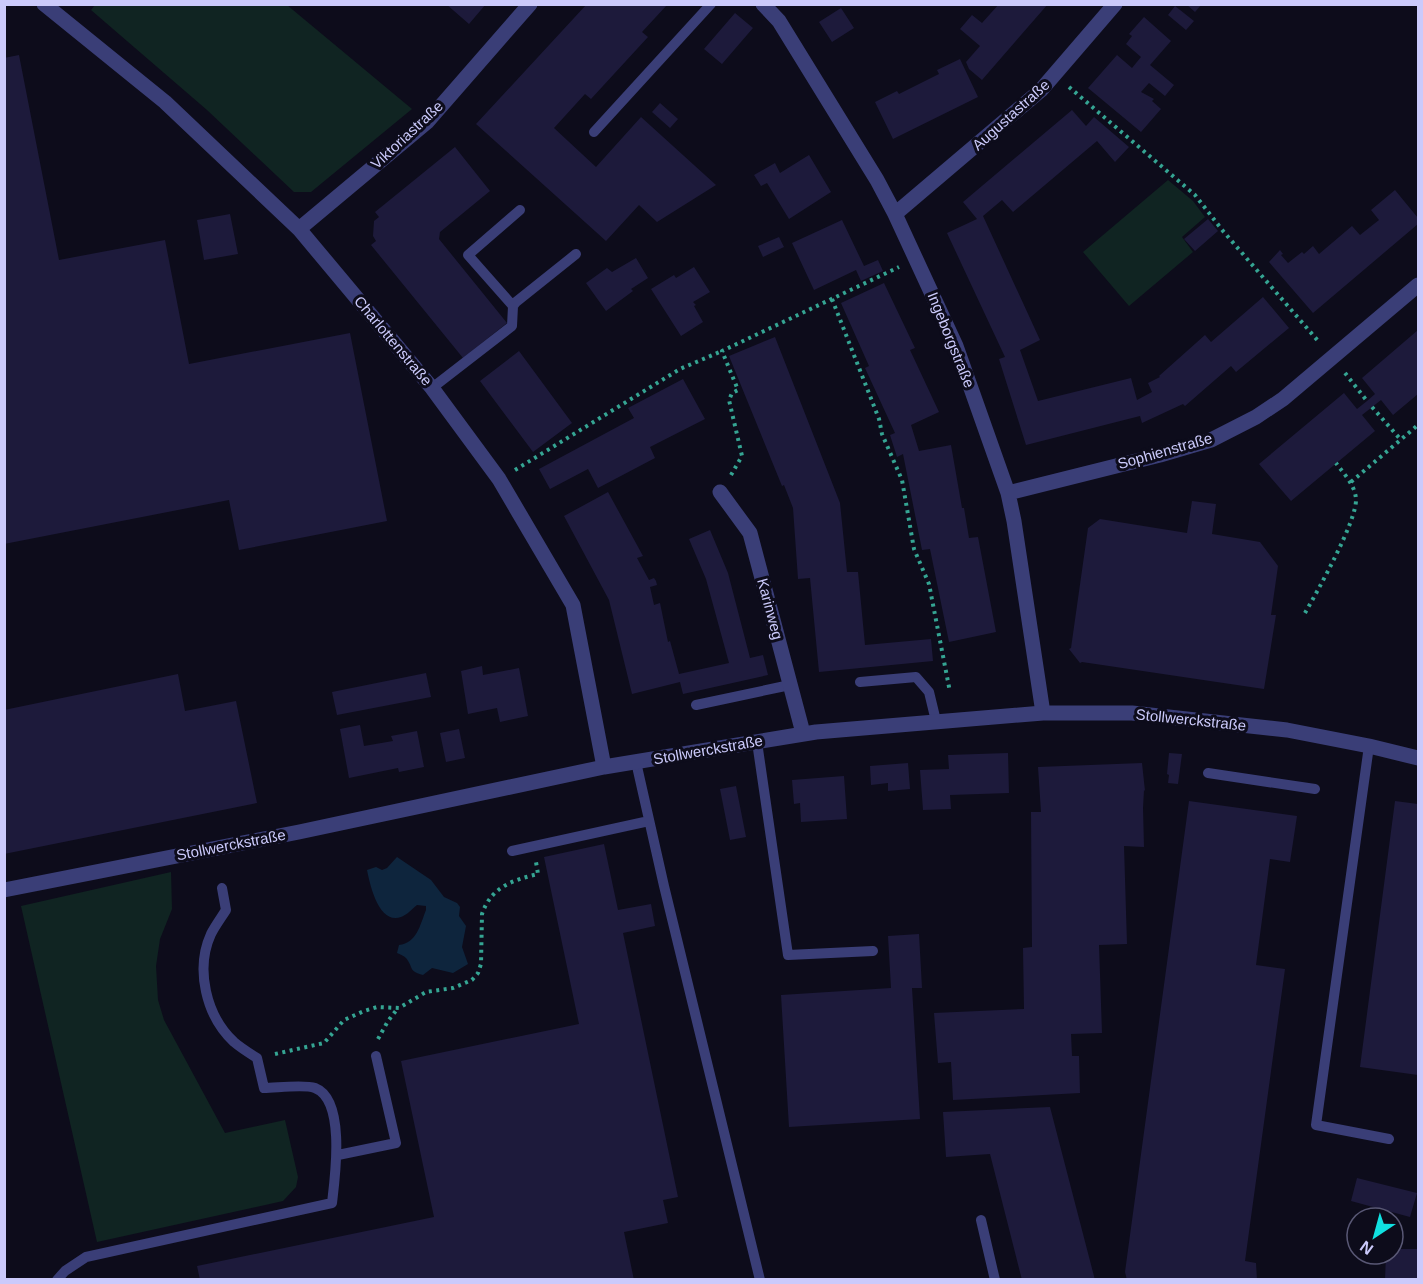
<svg xmlns="http://www.w3.org/2000/svg" width="1423" height="1284" font-family="Helvetica,sans-serif">
<rect width="100%" height="100%" fill="#0d0c1b"/>
<path fill="#102422" d="M95,5H287L412,109L311,192H294L207,110L91,10Z
M1168,180L1193,201L1205,217L1182,237L1193,252L1129,306L1083,252Z
M171,872L172,909L160,939L156,966L158,1000L164,1020L225,1133L285,1120L298,1177L296,1187L283,1201L97,1242L21,906Z"/>
<path fill="#0e253d" d="M397,857L431,880L444,897L457,903L460,907L459,916L466,926L462,947L468,964L453,973L432,968L423,975C408,971 414,968 406,958C404,956 400,954 397,953L399,945C417,943 420,925 426,910V906L417,905C412,909 407,915 401,917C379,925 370,885 367,870L376,867L382,870L387,868Z"/>
<path fill="#1d1a3b" d="M446,4H486L469,24Z
M999,4H1048L982,80L969,69L966,62L980,46L960,29L972,15L982,23Z
M1186,4H1202L1195,12Z
M586,5H667L642,32L648,37L591,99L585,94L554,128L596,167L641,117L716,185L657,222L639,205L606,241L476,124Z
M1175,6L1194,21L1186,30L1168,15Z
M841,8L854,28L832,42L819,22Z
M735,13L753,28L722,64L704,49Z
M1144,17L1171,41L1150,65L1174,85L1165,96L1149,83L1141,92L1154,99L1152,101L1161,109L1141,132L1088,88L1117,55L1132,68L1141,57L1126,44L1132,36L1129,34Z
M19,55L59,260L165,240L189,364L350,333L387,521L239,550L229,500L4,544V58Z
M960,59L978,97L893,139L875,102L897,91L899,94L939,74L937,70Z
M660,103L678,119L670,128L652,112Z
M1072,110L1086,126L1094,117L1129,147L1115,162L1097,141L1013,212L1002,200L983,216L1040,340L1020,350L1038,401L1131,378L1137,400L1152,392L1148,383L1160,377L1159,376L1205,335L1211,342L1263,297L1289,328L1236,372L1231,366L1185,406L1183,404L1142,423L1140,416L1026,445L999,359L1005,357L947,233L977,219L963,202Z
M455,147L490,191L440,232L439,239L507,323L463,358L371,245L376,241L373,236L374,221L379,217L375,212Z
M809,155L831,192L789,219L767,183L761,186L754,175L775,163L780,173Z
M1395,190L1418,218V224L1313,313L1269,262L1280,250L1283,254L1281,255L1288,263L1302,252L1304,254L1313,246L1319,254L1352,226L1360,235L1379,220L1371,210Z
M230,214L238,254L204,260L197,220Z
M1208,219L1218,231L1195,251L1184,239Z
M842,220L864,266L878,260L883,271L861,281L856,270L814,290L792,243Z
M779,237L784,247L763,257L758,246Z
M636,258L648,278L631,289L633,291L606,311L586,283L607,268L612,272Z
M694,267L710,292L693,302L696,305L694,306L703,322L681,336L651,289L674,275L676,278Z
M884,283L915,348L910,350L939,412L911,425L919,451L951,445L962,508H964L969,538L978,537L996,632L949,642L930,549L922,550L903,454L897,457L890,435L895,433L865,368L869,366L841,303Z
M1418,330V394L1393,415L1381,400L1362,415L1375,431L1291,501L1259,464L1344,393L1357,409L1367,401L1375,394L1362,378Z
M775,337L840,503L847,572H858L865,645L931,639L933,661L819,672L810,578L798,579L793,508L784,485L782,486L729,356Z
M519,351L572,423L533,452L480,381Z
M683,379L705,419L650,447L655,458L598,488L588,469L550,489L539,469L634,418L628,408Z
M608,492L643,556L637,558L649,580L654,578L656,581L657,585L650,587L654,605L660,603L668,642L670,641L679,674L729,663L706,579L689,539L710,530L728,573L750,658L763,655L768,675L683,694L680,682L632,694L609,600L564,516Z
M1192,501L1216,504L1212,534L1260,542L1278,566L1271,615H1276L1264,689L1082,662L1080,663L1069,649L1071,648L1088,528L1100,519L1187,533Z
M482,666L483,675L519,668L528,716L500,722L497,708L468,714L461,671Z
M426,673L431,697L337,715L332,692Z
M178,674L185,711L236,701L257,803L4,854V710Z
M360,725L364,746L393,741L391,736L417,731L424,767L399,772L398,768L349,778L340,729Z
M459,729L465,758L446,762L440,733Z
M1008,753L1009,793L950,795L951,809L923,810L920,770L949,769L948,755Z
M1169,753L1182,754L1178,784L1168,783L1169,775L1167,774Z
M908,763L910,789L888,791V783L871,785L870,766Z
M1142,763L1145,791L1144,790L1143,808L1144,847L1124,846L1127,944L1099,945L1102,1033L1071,1034L1072,1056H1079L1080,1093L953,1100L951,1062L938,1063L934,1013L1024,1009L1023,948L1032,947L1031,812H1041L1038,767Z
M844,776L847,819L801,822L800,803L794,804L792,780Z
M736,786L746,837L730,840L720,789Z
M1189,801L1297,816L1290,862L1270,859L1256,965L1285,969L1245,1261L1256,1263L1257,1280H1127L1125,1272Z
M1395,801L1418,804V1075L1360,1067Z
M604,844L618,910L651,904L655,926L623,933L678,1197L663,1200L668,1223L624,1232L634,1280H200L197,1266L434,1217L401,1061L579,1024L544,857Z
M919,934L922,988H912L920,1119L789,1127L781,995L891,988L888,936Z
M1050,1107L1095,1280H1022L990,1154L946,1157L943,1112Z
M1357,1178L1417,1193L1410,1217L1351,1201Z
M1393,1249H1418V1280H1385L1386,1254H1393Z"/>
<g fill="none" stroke-linecap="round" stroke-linejoin="round">
<path stroke="#35a593" stroke-width="4" stroke-dasharray="3 4.5" stroke-linecap="butt" d="M1069,87L1195,195L1223,231L1319,342
M832,299L879,419L882,434L902,480L914,549L929,584L950,692
M1345,373L1367,401
M1372,407L1401,440
M515,470L680,369L722,351
M731,475L742,456L729,400L732,393L738,390L722,351L899,267
M1351,482L1418,425
M1305,613C1317,592 1357,521 1356,499C1355,485 1344,474 1336,463
M378,1039L388,1021L398,1008
M275,1054L324,1043L344,1020L364,1011L377,1007L399,1008L426,992L453,988L472,980L478,973L481,964L482,914C491,887 513,880 538,874L536,862"/>
<path stroke="#3a3e77" stroke-width="10" d="M594,132L711,4
M513,306L468,255L520,210
M432,388L512,326L513,306L516,302L576,254
M860,682L916,677L929,692L936,721
M696,705L790,685
M757,742L788,955L873,951
M1369,746L1316,1125L1389,1139
M636,762L664,886L760,1280
M1208,773L1315,789
M512,851L649,821
M338,1155L396,1143L376,1056
M981,1220L995,1280
M57,1280L65,1271L86,1257L332,1203C335,1177 346,1100 315,1088C304,1084 276,1088 264,1088L257,1058C249,1053 241,1048 234,1042C206,1016 195,969 211,934C215,926 221,918 226,910L222,888"/>
<path stroke="#3a3e77" stroke-width="15" d="M44,4L165,102L299,229L432,388L499,479L573,605L604,767
M763,4L779,21L877,180L895,214L956,346L1008,493L1014,521L1043,713
M895,214L1041,90L1115,4
M299,229L427,122L530,4
M720,492L750,533L803,733
M1008,493L1160,455L1211,440L1256,417L1283,399L1418,285
M4,890L299,832L604,767L816,732L1043,713H1132L1287,730L1369,746L1418,758"/>
</g>
<g text-anchor="middle" stroke-width="6" stroke-linejoin="round" paint-order="stroke">
<g font-size="15" fill="#cbcafb" stroke="#0d0c1b">
<text transform="translate(1011 115) rotate(-42)" y="5">Augustastraße</text>
<text transform="translate(407 135) rotate(-43)" y="5">Viktoriastraße</text>
<text transform="translate(951 340) rotate(68)" y="5">Ingeborgstraße</text>
<text transform="translate(393 341) rotate(50)" y="5">Charlottenstraße</text>
<text transform="translate(1165 451) rotate(-16)" y="5">Sophienstraße</text>
<text transform="translate(770 609) rotate(75)" y="5">Karinweg</text>
<text transform="translate(1191 720) rotate(6)" y="5">Stollwerckstraße</text>
<text transform="translate(708 750) rotate(-10)" y="5">Stollwerckstraße</text>
<text transform="translate(231 845) rotate(-11)" y="5">Stollwerckstraße</text>
</g>
</g>
<rect width="1423" height="1284" fill="none" stroke="#cbcafb" stroke-width="12"/>
<g transform="translate(1375 1236) rotate(216)"><circle r="28" fill="#0d0c1b" stroke="#595875" stroke-width="1.5"/>
<path d="M0-4.5L10 22L0 15L-10 22Z" fill="#10e1e1"/>
<text y="-9" font-size="16" font-weight="bold" text-anchor="middle" fill="#cbcafb">N</text>
</g>
</svg>
